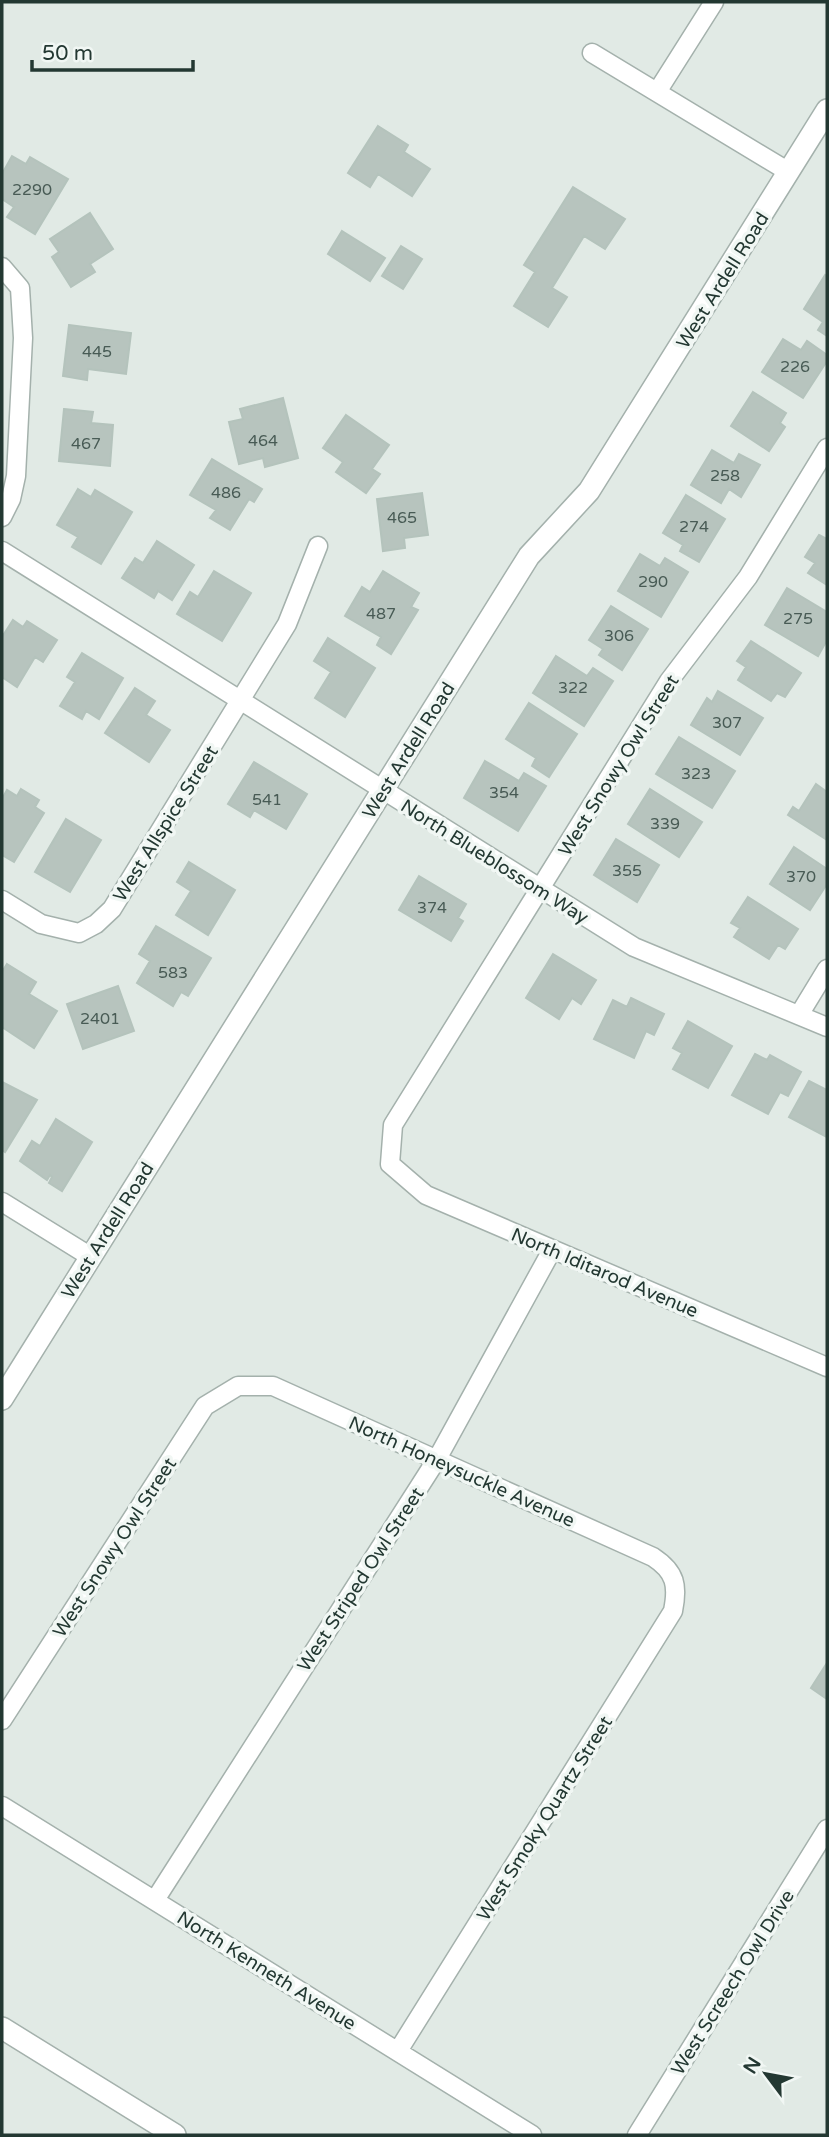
<svg xmlns="http://www.w3.org/2000/svg" width="829" height="2137" font-family="'Varela Round',sans-serif">
<rect width="100%" height="100%" fill="#e1eae5"/>
<path fill="#b7c4be" stroke="#b4c3bc" stroke-width="2" d="M378,126L408,145L404,152L430,169L412,196L378,174L370,187L348,173Z
M12,156L26,164L30,157L68,179L35,234L7,217L14,207L2,199V174Z
M573,187L625,219L605,249L584,236L552,288L567,297L548,327L514,306L535,272L524,265Z
M90,213L113,249L90,264L95,272L71,287L52,257L59,252L50,239Z
M342,231L385,258L370,281L328,254Z
M401,246L422,259L403,289L382,276Z
M825,275L827,277V336L818,330L823,322L804,309Z
M69,325L131,333L126,374L88,369L87,380L63,376Z
M783,339L801,350L807,341L827,355V361L803,398L762,372Z
M753,392L786,413L780,423L785,427L769,451L731,426Z
M283,398L298,458L265,467L263,458L239,464L229,422L243,419L240,409Z
M64,409L93,412L91,423L113,425L110,466L59,461Z
M346,415L389,445L372,469L380,474L366,493L336,472L343,462L323,448Z
M712,450L734,463L739,454L760,465L741,497L729,489L721,503L691,485Z
M212,459L262,489L254,502L249,499L230,530L210,518L216,510L190,495Z
M78,489L91,497L95,490L132,512L101,564L72,547L78,537L57,525Z
M422,493L428,535L404,538L405,548L383,551L377,499Z
M686,495L725,519L699,562L680,551L683,545L663,533Z
M819,535L827,539V585L808,573L815,563L805,557Z
M157,541L194,565L172,600L158,591L154,598L122,578L135,558L143,563Z
M640,554L660,566L665,558L688,572L661,617L618,591Z
M214,571L251,593L222,641L177,614L190,592L198,597Z
M383,571L419,593L411,607L418,610L391,654L377,645L381,637L345,616L362,587L370,592Z
M787,588L827,612V640L818,656L765,625Z
M611,606L648,629L622,670L599,655L603,649L589,640Z
M13,620L23,627L27,621L57,640L43,662L35,657L17,687L2,677V637Z
M328,638L375,668L345,717L315,698L331,672L314,661Z
M751,641L801,673L785,697L777,693L771,701L738,680L746,667L737,661Z
M82,653L123,678L99,719L86,711L82,719L60,706L75,682L67,677Z
M556,656L587,676L593,668L613,681L584,726L533,693Z
M135,688L155,701L146,715L170,730L149,762L105,733Z
M718,691L763,718L740,755L691,725L707,698L712,702Z
M529,703L577,734L549,777L532,766L536,758L506,739Z
M679,737L735,771L712,808L656,774Z
M485,761L519,781L524,773L546,786L518,831L464,798Z
M254,762L307,794L286,829L254,810L250,817L228,804Z
M816,784L827,792V840L788,815L793,807L799,811Z
M21,789L39,800L35,807L44,813L14,862L2,855V799L7,790L17,796Z
M650,789L702,822L679,857L628,824Z
M66,819L101,840L70,892L35,872Z
M616,839L659,865L637,902L594,875Z
M794,847L827,869V884L810,910L770,884Z
M189,862L235,890L208,935L176,915L191,891L177,882Z
M419,876L466,904L458,918L463,921L451,941L399,910Z
M748,897L798,929L785,949L778,945L769,959L734,937L740,928L731,923Z
M156,926L211,958L188,996L181,992L173,1006L137,983L150,961L139,954Z
M553,954L596,980L581,1004L572,998L559,1019L526,998Z
M7,964L36,982L29,994L57,1011L34,1048L2,1027V972Z
M118,986L134,1031L83,1049L67,1004Z
M631,998L664,1014L654,1035L646,1031L634,1058L594,1039L613,1000L627,1007Z
M688,1021L732,1046L708,1088L673,1069L682,1053L673,1048Z
M755,1054L767,1060L770,1055L801,1072L788,1096L780,1092L768,1114L732,1095Z
M809,1081L827,1090V1137L789,1117Z
M2,1082L37,1100L5,1152L2,1150Z
M56,1119L92,1142L62,1191L49,1183L52,1177L50,1175L47,1180L20,1161L32,1141L40,1146Z
M827,1663V1699L811,1688Z"/>
<g fill="none" stroke-linecap="round" stroke-linejoin="round">
<defs>
<path id="minor" d="M592,53L789,172
M657,92L714,2
M2,267L20,288L23,338L16,476L11,499L2,517
M827,448L748,577L669,681L393,1125L390,1164L426,1195L827,1367
M2,551L634,947L827,1027
M2,900L41,924L79,933L96,924L112,909L287,624L318,546
M799,1015L827,969
M2,1202L91,1257
M2,1720L205,1406L238,1386H273L653,1557C676,1572 678,1586 673,1611L398,2051
M2,1806L532,2135
M155,1900L437,1459L552,1250
M637,2135L827,1829"/>
<path id="tertiary" d="M2,1399L529,556L589,491L827,110
M2,2028L175,2135"/>
</defs>
<use href="#minor" stroke="#a4b1ac" stroke-width="21"/>
<use href="#tertiary" stroke="#a4b1ac" stroke-width="24"/>
<use href="#minor" stroke="#fff" stroke-width="18"/>
<use href="#tertiary" stroke="#fff" stroke-width="21"/>
</g>
<g text-anchor="middle" stroke-width="7" stroke-linejoin="round" paint-order="stroke">
<g font-size="16" fill="#485b55">
<text x="32" y="195">2290</text>
<text x="97" y="357">445</text>
<text x="795" y="372">226</text>
<text x="263" y="446">464</text>
<text x="86" y="449">467</text>
<text x="725" y="481">258</text>
<text x="226" y="498">486</text>
<text x="402" y="523">465</text>
<text x="694" y="532">274</text>
<text x="653" y="587">290</text>
<text x="381" y="619">487</text>
<text x="798" y="624">275</text>
<text x="619" y="641">306</text>
<text x="573" y="693">322</text>
<text x="727" y="728">307</text>
<text x="696" y="779">323</text>
<text x="504" y="798">354</text>
<text x="267" y="805">541</text>
<text x="665" y="829">339</text>
<text x="627" y="876">355</text>
<text x="801" y="882">370</text>
<text x="432" y="913">374</text>
<text x="173" y="978">583</text>
<text x="100" y="1024">2401</text>
</g>
<g font-size="19" fill="#233832" stroke="#f1f7f4">
<text transform="translate(722 280) rotate(-58)" y="7">West Ardell Road</text>
<text transform="translate(408 750) rotate(-58)" y="7">West Ardell Road</text>
<text transform="translate(618 765) rotate(-58)" y="7">West Snowy Owl Street</text>
<text transform="translate(165 823) rotate(-58)" y="7">West Allspice Street</text>
<text transform="translate(495 861) rotate(32)" y="7">North Blueblossom Way</text>
<text transform="translate(107 1230) rotate(-58)" y="7">West Ardell Road</text>
<text transform="translate(605 1272) rotate(23)" y="7">North Iditarod Avenue</text>
<text transform="translate(462 1471) rotate(24)" y="7">North Honeysuckle Avenue</text>
<text transform="translate(114 1547) rotate(-57)" y="7">West Snowy Owl Street</text>
<text transform="translate(360 1579) rotate(-57)" y="7">West Striped Owl Street</text>
<text transform="translate(544 1818) rotate(-58)" y="7">West Smoky Quartz Street</text>
<text transform="translate(267 1970) rotate(32)" y="7">North Kenneth Avenue</text>
<text transform="translate(732 1982) rotate(-58)" y="7">West Screech Owl Drive</text>
</g>
</g>
<rect width="829" height="2137" fill="none" stroke="#233832" stroke-width="7"/>
<g transform="translate(766 2074) rotate(302)" stroke="#f1f7f4" stroke-width="5" paint-order="stroke">
<path d="M0-5L12 26L0 18L-12 26Z" fill="#233832"/>
<text y="-10" font-size="19" font-weight="bold" text-anchor="middle" fill="#233832">N</text>
</g>
<path d="M32 60v10h161v-10" fill="none" stroke="#233832" stroke-width="3.5"/>
<text x="42" y="60" font-size="21" fill="#233832" stroke="#f1f7f4" stroke-width="5" paint-order="stroke">50 m</text>
</svg>
